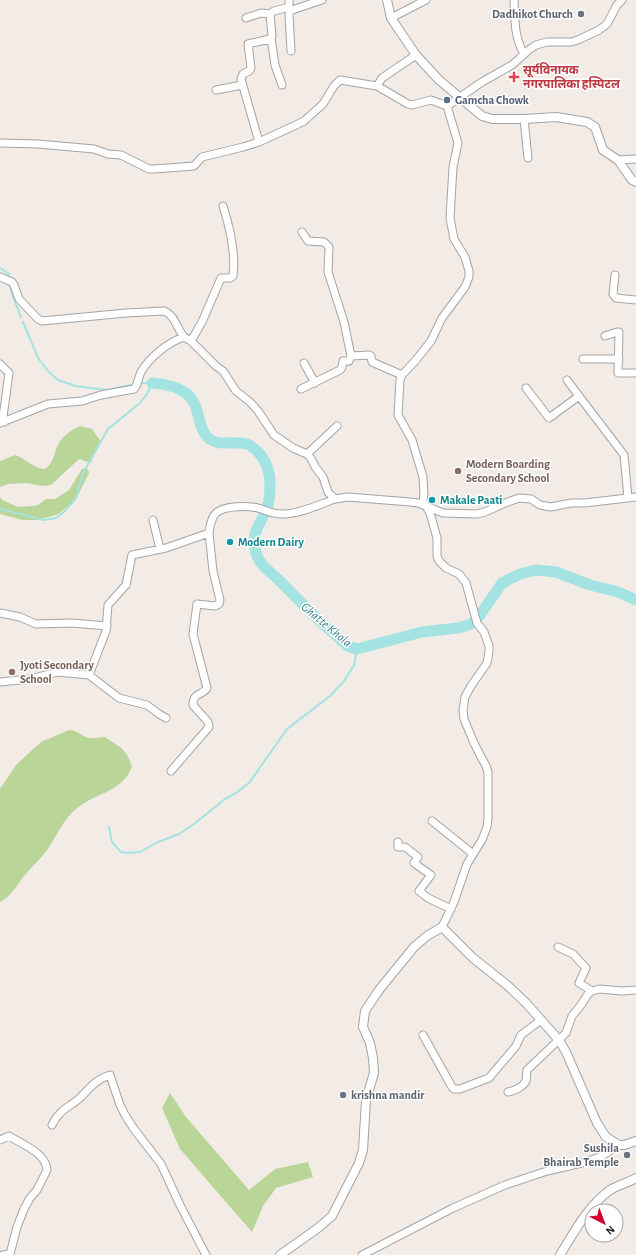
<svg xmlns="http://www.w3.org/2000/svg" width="636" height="1255" font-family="'Alegreya Sans','Noto Sans Devanagari',sans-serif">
<rect width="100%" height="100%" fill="#f2ebe6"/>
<path fill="#b9d597" d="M80,426L92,429L100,440L91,463L79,459L51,485L42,486L27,483L8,484L0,487V461L15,455C26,458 33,469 45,469C54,462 53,457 57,447C61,437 70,431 80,426Z
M87,468L89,473L75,501L58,514L39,520H22L0,514V497L2,500L18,507L33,506L38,505L46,499H55L69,490L82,469Z
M69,730C77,730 81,736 89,738C94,739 100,737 105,737C121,748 126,748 132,767C122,793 93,793 75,810C62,821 57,836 47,850C39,861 29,869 21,880C15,888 9,898 0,902V789L16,765L41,742Z
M170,1093L186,1117L249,1190L275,1169L308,1162L313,1177L276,1188L263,1206L252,1232L180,1149L162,1108Z"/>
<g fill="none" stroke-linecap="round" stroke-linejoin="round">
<path stroke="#a3e3e1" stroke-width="2" d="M0,268L9,274L8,277
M7,284L10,286L12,294L21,317
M23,322L38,358L48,371L58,380L75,386L107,390L136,384
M0,509L44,520L56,518L64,512L76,498L83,473L108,429L140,403L147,394L152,383H140
M109,827L112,842L121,852L128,853L140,852L158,842L179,834L194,824L225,799L236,793L249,783L287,729L330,696L344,681L354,665L357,649"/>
<path stroke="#a3e3e1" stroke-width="11" d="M152,383C168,384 189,389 195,405C199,415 199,425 205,434C215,449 232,440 247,444C252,446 256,450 259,453C267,462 270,472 270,484C270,492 270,500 267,508C260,526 250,532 256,553C259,564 270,572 278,579C300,602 323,625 348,646L357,649L422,632L458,628L471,624L478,618L502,583L520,574L536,570L556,572L590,585L618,592L636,600"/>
<defs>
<path id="minor" d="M289,0V7L292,10L322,0
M514,0C515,19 514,37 524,54
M246,18L261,13L270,14
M391,18L426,0
M271,38L275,65L282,85
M291,51L289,14L291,10
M377,86L382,78L416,55
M216,90L242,85
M447,106L482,82L512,65L530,49L536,45L547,42H571L578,40L599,30L607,24L617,5L622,0
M524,119L528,158
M259,142L241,79L243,74L249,71L251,68L248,44L270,39L272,36L270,14L274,11L289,7
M0,143L38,144L94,149L108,154L121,155L149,169H154L194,166L202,157L243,147L259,142L296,125L304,121L323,104L334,86L340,80L377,86L408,104L412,105L431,100L447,106
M618,160L636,159
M302,232L308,241L324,242L329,247L328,272L344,322L351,356
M615,275L613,294L616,298L636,300
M0,277L12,282L14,285L19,299L38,319L42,321L126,313L164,311C175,315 177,329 184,337
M605,336L617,332H619L618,373H636
M191,341L202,322L221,278H230L233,276C236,253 230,228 223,206
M583,359H619
M304,363L315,383
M0,364L9,373L3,417L4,422
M567,380L579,396
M526,388L549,418L579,396L624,455L628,498
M301,389L340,370L342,367L343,361H349L351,356L369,355L371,356L372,362L402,375
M0,423L48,404L82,401L101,395L134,389C138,385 138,378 141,372C149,358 168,342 184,337L191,341L216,366L223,371L236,391L250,402L258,411L274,435L293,448L307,454L310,457L316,468L323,477L328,492L335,499L348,497L410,502L418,503L443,513L477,514L485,512L505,503L519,498L531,499L540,505L551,507L571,503H585L636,497
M307,454L337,426
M153,520L160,549
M0,613L20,617L36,624L72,623L107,626
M89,675L119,698L147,705L159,714L166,718
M0,682L30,679L58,672L89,675L106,631L108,605L126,585L132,555L166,548L209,533C210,526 211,518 216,513C225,505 248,506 258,508C268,511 273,515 285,514C302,513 318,505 335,499
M171,771L209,727L208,722L193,705C193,692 202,696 207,688L193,634L197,604L215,606L219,604L220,600L213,571L209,533
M432,821L473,854
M398,842V847H405L418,857L414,863L431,875L419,891L428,898L451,909
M442,927L454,902L467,864L482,840L487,827L488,819V772L486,766L480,755L474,743L464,719L463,710L465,697L471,686L487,663L489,652V646L484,632L477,623L466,583L459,574L446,568L439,561L437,556V538L430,513L423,501L424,494L423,477L412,440L398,415L400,380L402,375L416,360L431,341L442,318L465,287L469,277V271L465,257L454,239L450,218L453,167L458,143L447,106
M558,947L573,954L586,968L579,983L592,991
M423,1035L452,1087L454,1089H460L489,1078L516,1046L521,1035L541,1020
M508,1092C514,1091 523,1087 526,1081C527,1077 526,1074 527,1070L566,1033L572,1016L581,1005L588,994L592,991L599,989L622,991L636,990
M52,1125C60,1108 71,1107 82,1096C91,1086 97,1079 110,1075L120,1105L125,1115L134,1129L161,1164L180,1205L206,1255
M0,1140L9,1136C22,1144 46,1153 47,1170L37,1190L30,1198L24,1209L17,1227L10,1254L3,1255
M362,1255L453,1208L505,1185L547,1171L586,1162L602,1156L619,1145"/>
<path id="tertiary" d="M387,0L391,18L416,55L439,80L482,116L492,119H524L556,117L587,122L595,127L603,150L618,160L632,180L636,182
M280,1255L318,1228L332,1216L359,1163L363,1150L366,1100L374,1073L373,1058L370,1043L363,1027L365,1011L379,990L414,947L427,936L442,927L473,958L507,985L526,1003L559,1040L566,1052L597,1123L606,1137L619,1145H624L636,1141
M560,1255C574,1232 588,1206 610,1190C618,1185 628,1183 636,1178"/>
</defs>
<use href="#minor" stroke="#a4a4a4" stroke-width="9"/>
<use href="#tertiary" stroke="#a4a4a4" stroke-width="10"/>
<use href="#minor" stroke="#fff" stroke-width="7"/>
<use href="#tertiary" stroke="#fff" stroke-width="8"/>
</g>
<g fill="#6b7280" stroke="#fff" stroke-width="1.5">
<circle cx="581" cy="14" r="4"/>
<circle cx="343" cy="1095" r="4"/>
<circle cx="627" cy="1155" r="4"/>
</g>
<path fill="#e0444e" stroke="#fff" stroke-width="1.5" d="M512 71h4v4h4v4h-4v4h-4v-4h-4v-4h4z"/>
<circle fill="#5c6f8a" stroke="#fff" stroke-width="1.5" cx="447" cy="100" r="4"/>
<g fill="#8d6e63" stroke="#fff" stroke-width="1.5">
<circle cx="458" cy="471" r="4"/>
<circle cx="12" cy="672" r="4"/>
</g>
<g fill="#0f9aa8" stroke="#fff" stroke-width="1.5">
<circle cx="432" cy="500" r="4"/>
<circle cx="230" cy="542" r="4"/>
</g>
<g text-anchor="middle" stroke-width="3" stroke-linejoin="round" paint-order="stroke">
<g font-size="12" font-weight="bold" fill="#5b616d" stroke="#fff" text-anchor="end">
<text x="573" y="18">Dadhikot Church</text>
<text x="351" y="1099" text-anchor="start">krishna mandir</text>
<text x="619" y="1152">Sushila<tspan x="619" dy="14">Bhairab Temple</tspan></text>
</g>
<g font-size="12" font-weight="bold" fill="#be3a42" stroke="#fff" text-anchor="start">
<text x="523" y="74">सूर्यविनायक<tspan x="523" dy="14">नगरपालिका हस्पिटल</tspan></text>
</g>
<g font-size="12" font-weight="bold" fill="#4e5e75" stroke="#fff" text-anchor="start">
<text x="455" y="104">Gamcha Chowk</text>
</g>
<g font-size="12" font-weight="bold" fill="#785e54" stroke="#fff" text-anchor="start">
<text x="466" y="468">Modern Boarding<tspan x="466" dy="14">Secondary School</tspan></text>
<text x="20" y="669">Jyoti Secondary<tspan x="20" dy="14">School</tspan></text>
</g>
<g font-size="12" font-weight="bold" fill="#0d838f" stroke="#fff" text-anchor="start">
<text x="440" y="504">Makale Paati</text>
<text x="238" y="546">Modern Dairy</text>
</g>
<g font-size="13" font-style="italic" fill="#367a90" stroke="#fff">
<text transform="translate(327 624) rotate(40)" y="5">Ghatte Khola</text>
</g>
</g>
<g transform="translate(604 1223) rotate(138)"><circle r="19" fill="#ffffff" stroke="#a6a6a6"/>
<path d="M0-3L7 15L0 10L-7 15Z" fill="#d10035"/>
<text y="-6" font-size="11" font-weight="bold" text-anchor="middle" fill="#202020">N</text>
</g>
</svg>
